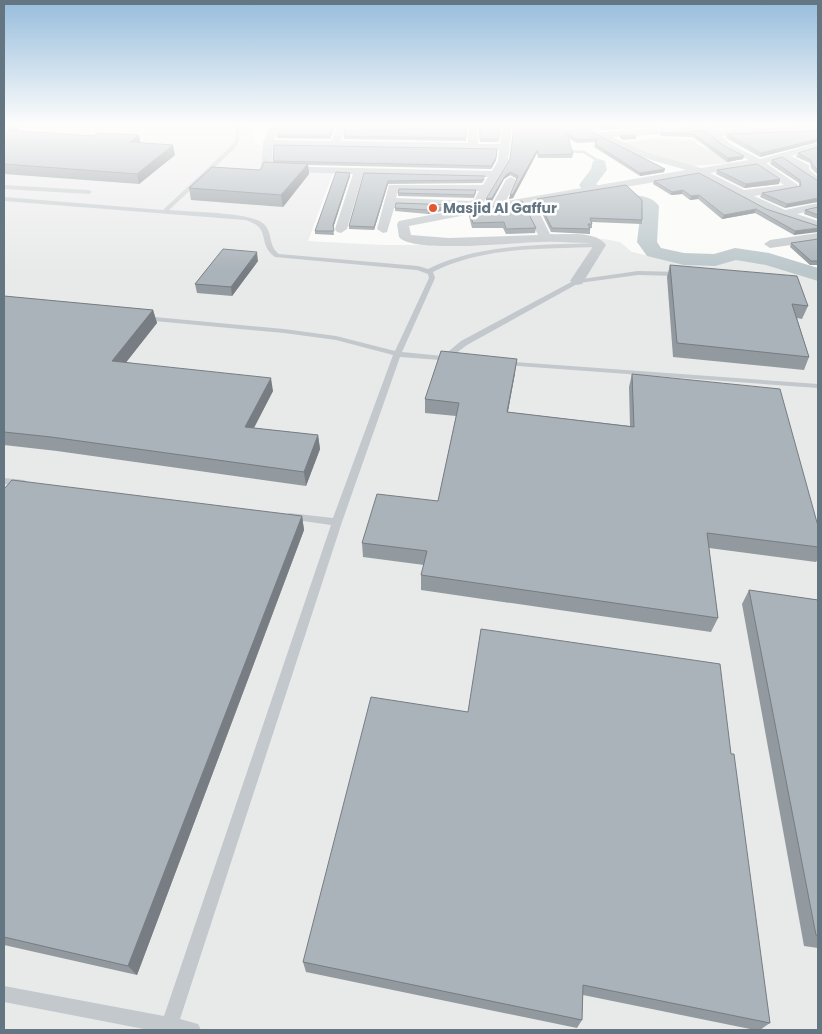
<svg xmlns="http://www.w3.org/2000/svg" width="822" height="1034" font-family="Poppins,sans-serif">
<rect width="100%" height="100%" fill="#fafaf8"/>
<path fill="#e8e9e9" d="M4,126H253L252,133L256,143L263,146L266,171L333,173L308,241L381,245H459L604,239L620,242L632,252L662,259L714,261L732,259L766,262L805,273L818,279V1030H4Z"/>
<path fill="#dadfd7" d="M658,138L695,140L697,144L724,156L732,163L693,166L652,156L621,143Z"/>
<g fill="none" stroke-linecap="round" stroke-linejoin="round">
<path stroke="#bbc7cb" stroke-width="2.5" d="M566,151L584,152L600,162L599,164"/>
<path fill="#bbc7cb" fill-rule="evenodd" d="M599,159L605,161L607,170L596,184C600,187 605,192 610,193C625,197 649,191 659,206L657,242L661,248L684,253L714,254L735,248L769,253L818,268V281L766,265L736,260L715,266L684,265L647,256L637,242L641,209C617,199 596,211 579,185L591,169L593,161Z"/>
<path fill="#c3c8cc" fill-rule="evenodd" d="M236,126H240L239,141L234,149L169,210C188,212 252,212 264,224C273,233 268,246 279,254L418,266L428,269C480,243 543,245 600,243L603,245L600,247C545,249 484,246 433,272L435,278L402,352L443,356L461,341L575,280L638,271L679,272L682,274L679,276L638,275L579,283L467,345L451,357L455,359L454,361L400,357L342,522L180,1019L198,1024L201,1030H149L4,1002V986L164,1016L331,525L289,519L284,516L289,513L333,518L393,355L336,340L284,333L144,320L140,318L144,316L284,329L336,336L395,351L429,278L428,274L417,270L275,257C256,243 273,228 245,220L4,201V197L163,210L230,147L235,141Z
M4,185L89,190L92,192L89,194L4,189Z
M500,361L818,384V388L503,365H500Z
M4,478L24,480L29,483L24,486L4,484Z"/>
<path fill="#c3c8cc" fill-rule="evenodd" d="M270,126H280L274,140L331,141L337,126H347L341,141L468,143V126H478V144H500L502,126H512L508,161L483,203L476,206L493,203L506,180L511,177L516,180L506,201L686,170L634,155L577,126H589L601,132L707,126L714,130L818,126V132L815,133L721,136L730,144L760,159L818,143V149L791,156L809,165V169L818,177V185L798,171V168L781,159L766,163L798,185V189L754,196L785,210L818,203V209L797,214L818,221V229L766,211L698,175L534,202L550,234C567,235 596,230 606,245L582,284L577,285L570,281L594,245L589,243C574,243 558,241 543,242C518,242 413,254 399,237L397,224L399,221L471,207L395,205L387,232L383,233L377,229L389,185H483L488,177L363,174L347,229L341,233L337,232L335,229L353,174L265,171L261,167L263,143ZM705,132L724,148L749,160L701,168L642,151L612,137ZM273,146L473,150H499L498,161L492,171L271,166ZM756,166L784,185L744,190L710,173ZM398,190L479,191L475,199L470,201L396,198ZM523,204L538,235L449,238L411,235L409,226Z
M353,126H435L431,129L373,131Z
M818,233V241L770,248L764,244L770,240Z"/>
</g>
<path fill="#929a9f" d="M4,126H17L19,131L141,143L175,155L139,184L4,174Z
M335,126L330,139L278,138L277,136Z
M466,126V141L344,139V136L373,130Z
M479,126H501L498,142H480Z
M580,126L664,172L640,176L594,147L596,142L577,143L568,138L573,154L572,158H538L537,153L513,198L509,199L517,179L510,175L504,179L492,201L486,202L510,159Z
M593,126H671L601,130Z
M711,126H765L714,128Z
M705,131L724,146L743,159L727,162L693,137L660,136L661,133Z
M817,131H818V142L760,157L726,138L727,134Z
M620,136L636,137V139L623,140L620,138Z
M274,145L497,149L496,160L491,169L308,165L309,174L283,207L191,200L189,188L260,170L273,162Z
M818,147V175L811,168L810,163L796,157L798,153Z
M772,160L818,181L785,208L760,197L762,193L799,187V183L770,164Z
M717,170L780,179L779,184L744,188L716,174Z
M350,173V176L333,228L334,235L315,234V231Z
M364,173L485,179L482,183L388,184L374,230L349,229V226Z
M654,181L766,209L818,226L794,235L755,213L722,219L698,199L690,200L682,194L671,195L653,184Z
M476,190V193L474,198L398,196V193Z
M537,199L642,220V224L592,222V228H590V234L551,232L537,203Z
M454,205V208L428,214L395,211V208Z
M818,207V219L804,214L805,210Z
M469,211L536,228L535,233L506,234L503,228H472L469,216Z
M818,239V265H810L790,247L791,243Z
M258,261L232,296L197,293L195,284Z
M670,265L808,306L802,319L797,318L809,357L804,370L673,357L667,277Z
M4,296L153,310L157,323L126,362L273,391L254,428L318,435L320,449L306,486L57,451L4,445Z
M515,373L508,412L630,426L629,387L632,374L818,526V559L816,562L709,548L718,618L711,632L421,590V575L424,565L363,557L362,543L438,501L456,416L425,413V399Z
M4,489L302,516L304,530L137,975L4,945Z
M749,590L818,600V948L804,946L742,604Z
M731,754L770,1023L760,1030H755L583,995L582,1020L577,1028L306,972L303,962Z"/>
<path fill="#777d82" d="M16,126H17L20,135L8,130Z
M334,126H335L330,139V136Z
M139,135L141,145L129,142Z
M818,139V142L760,157L761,153Z
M173,145L175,155L139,184L137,174Z
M537,150V153L513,198L509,199L510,195Z
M744,156L743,159L727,162L728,158Z
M496,158V160L491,169V166Z
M308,164L309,174L283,207L281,195Z
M665,169L664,172L640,176V173Z
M510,172V175L504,179L492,201L486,202V199L505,176Z
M350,173V176L333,228V225Z
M780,179L779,184L744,188L746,184Z
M388,181V184L374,230V227Z
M683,190L682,194L671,195L672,192Z
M699,195L698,199L690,200L691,196Z
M818,198V202L785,208L787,204Z
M454,205V208L428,214V210Z
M756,209L755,213L722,219L724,215Z
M818,228V232L794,235L795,231Z
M257,252L258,261L232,296L231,287Z
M153,310L157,323L117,374L112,361Z
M517,359L515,373L505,426L507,412Z
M271,378L273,391L247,441L245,427Z
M318,435L320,449L306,486L304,472Z
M302,516L304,530L137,975L128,966Z"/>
<path fill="#aab3b9" stroke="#777d82" d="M4,126H16L8,130L93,136L98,133L139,135L129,142L173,145L137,174L4,164Z
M283,126H334L330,136H277Z
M347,126H360L373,130L431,128L434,126H466V138L344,136Z
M480,126H500L499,139H480Z
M514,126H580L665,169L640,173L595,144L598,139L578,140L567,134L573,154L539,155L537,150L513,194L510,195L518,176L510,172L505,176L492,198L486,199L510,159Z
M600,126H618L602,127Z
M705,131L724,146L744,156L728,158L693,134L661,133Z
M817,131H818V139L761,153L727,134Z
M634,135L636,137H623L620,136Z
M274,145L497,149L496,158L491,166L273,161Z
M818,147V170L812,164L811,160L798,153Z
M782,157L818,181V198L787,204L762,193L801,186L800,180L772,160Z
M264,162L308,164L281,195L189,188L212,167L260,170Z
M757,164L780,179L746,184L717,170Z
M336,172L350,173L333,225L334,231H315Z
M364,173L485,176L482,180L388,181L374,227L349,226Z
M699,173L766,209L818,226V228L795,231L756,209L724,215L699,195L691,196L683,190L672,192L654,181Z
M626,185L642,200V220L590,218L592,224H588L590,229L552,228L537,199Z
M399,189L476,190L474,195L398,193Z
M522,201L536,228L506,229L504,222L473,223L469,211Z
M396,203L454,205L428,210L395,208Z
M818,207V215L805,210Z
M818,239V261H811L791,243Z
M223,249L257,252L231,287L195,284Z
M670,265L797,276L808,306L792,304L809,357L677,343Z
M4,296L153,310L112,361L271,378L245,427L318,435L304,472L51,437L4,432Z
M441,351L517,359L507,412L634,427L632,374L780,389L818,526V547L707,533L718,618L421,575L427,551L362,543L377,494L438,501L459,403L425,399Z
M12,480L302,516L128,966L4,937V489Z
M749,590L818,600V936L816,935Z
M481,629L720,664L731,754H734L770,1023L583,985L582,1020L303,962L371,697L468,712Z"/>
<linearGradient id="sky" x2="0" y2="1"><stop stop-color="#96bcdc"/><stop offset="0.46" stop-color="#fdfdfc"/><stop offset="1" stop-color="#fdfdfc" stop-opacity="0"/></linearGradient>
<rect width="822" height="271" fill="url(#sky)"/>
<circle fill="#e4572e" stroke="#fff" stroke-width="2" cx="433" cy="208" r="5"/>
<g text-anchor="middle" stroke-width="5" stroke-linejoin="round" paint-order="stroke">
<g font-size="14" font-weight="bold" fill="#657683" stroke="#fff" text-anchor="start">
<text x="443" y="213">Masjid Al Gaffur</text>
</g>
</g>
<rect width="822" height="1034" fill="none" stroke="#657683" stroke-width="10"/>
</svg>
